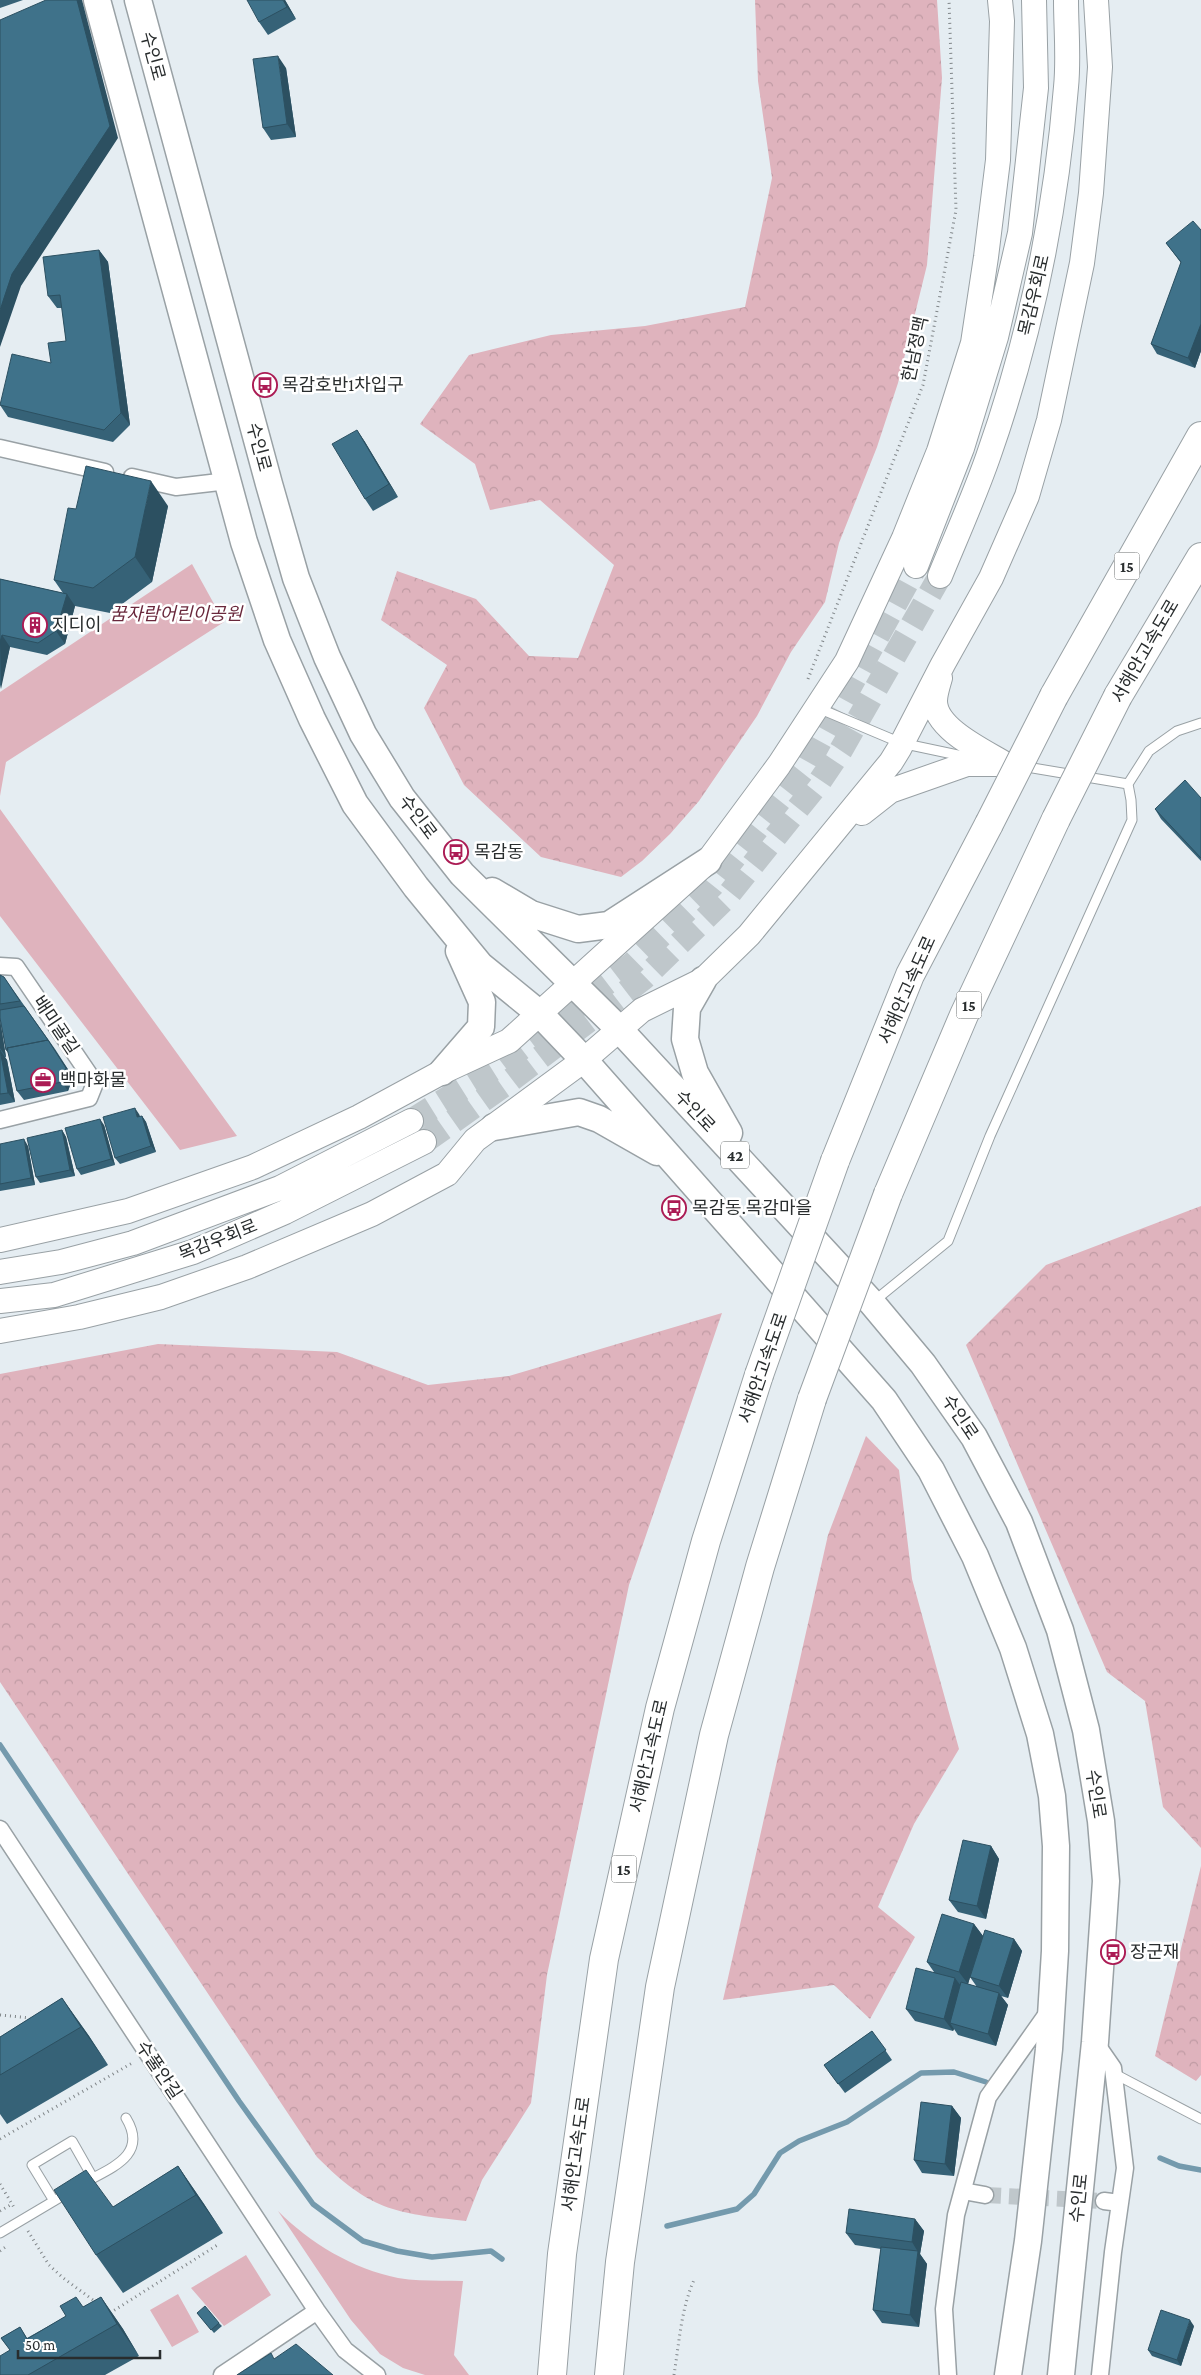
<svg xmlns="http://www.w3.org/2000/svg" width="1201" height="2375" font-family="'Crimson Pro','Noto Sans KR',serif">
<defs>
<pattern id="forest-crowns" width="20" height="18" patternUnits="userSpaceOnUse" patternTransform="scale(1.25)"><rect width="20" height="18" fill="#dfb3bd"/><path d="M2 6a3 3 0 1 1 6 0M12 15a3 3 0 1 1 6 0" fill="none" stroke="#bf9aa3"/></pattern>
</defs>
<rect width="100%" height="100%" fill="#e5edf2"/>
<path fill="url(#forest-crowns)" d="M755,0H937L942,78L927,265L898,383L877,447L839,543L825,602L791,652L757,716L699,801L670,834L642,861L621,877L541,857L464,785L424,708L447,665L381,620L397,571L476,599L529,656L578,658L614,565L540,500L490,510L475,464L420,424L469,355L551,335L645,326L745,307L772,178L758,81Z
M1201,1206V1848L1163,1807L1145,1701L1107,1672L966,1345L1046,1265Z
M722,1313L629,1585L547,1975L531,2103L482,2180L466,2221C393,2213 370,2210 317,2157L0,1682V1374L158,1344L337,1352L428,1385L509,1376Z
M866,1436L899,1470L912,1579L959,1749L914,1824L878,1907L915,1937L870,2019L834,1985L723,2000L828,1535Z
M1201,1866V2075L1196,2081L1155,2056Z"/>
<path fill="#dfb3bd" d="M192,564L224,622L6,762L0,796V692Z
M0,809L237,1136L180,1150L0,916Z
M278,2211C310,2243 353,2269 398,2278C419,2282 442,2280 463,2281L454,2355L469,2375H425L403,2368L380,2354L351,2320Z
M246,2255L271,2295L224,2326L191,2288Z
M178,2294L199,2332L172,2347L150,2310Z"/>
<g fill="none" stroke-linecap="round" stroke-linejoin="round">
<path stroke="#749aad" stroke-width="5.5" d="M0,1745L239,2101L313,2204L363,2241L397,2251L432,2257L491,2251L502,2259
M1160,2158L1179,2166L1201,2170
M667,2226L737,2209L754,2194L780,2153L799,2141L847,2122L921,2073L954,2072L986,2082"/>
<path stroke="#bfc7cb" stroke-width="16" stroke-dasharray="16 8" stroke-linecap="butt" d="M985,2195L1104,2201"/>
<path stroke="#bfc7cb" stroke-width="24" stroke-dasharray="24 12" stroke-linecap="butt" d="M411,1121L497,1067L632,964L712,886L806,767L916,566
M424,1142L507,1083L644,978L726,898L820,781L841,750L940,576"/>
<defs>
<path id="lane" d="M818,708L901,743L967,757
M1021,766L1128,784L1149,751L1177,731L1201,723
M873,1302L948,1241L990,1136L1132,820L1131,800L1128,784
M1113,2073L1201,2119
M82,2184C110,2168 149,2156 126,2118
M54,2201L32,2165L72,2141L93,2178
M0,2233L69,2192"/>
<path id="street" d="M0,448L105,472
M132,477L176,487L228,481
M0,966L16,967L95,1083L89,1098L0,1120
M0,1829L317,2311L345,2350L377,2375
M1095,2042L1113,2068L1125,2168L1113,2252L1100,2375
M963,2191L985,2195
M1104,2201L1120,2203
M222,2375L317,2311
M948,2375L944,2309L956,2215L988,2097L1049,2011"/>
<path id="secondary" d="M916,566L962,448L996,337L1020,233L1036,88L1034,0
M940,576C956,537 974,497 988,457C1030,338 1056,212 1066,87C1069,58 1066,29 1066,0
M940,678C938,685 935,694 935,701C935,729 984,751 1005,764
M862,813L890,791L967,764H1005
M0,1240L128,1211L253,1167L359,1117L442,1072L509,1041L708,861L779,765L847,661L904,538L939,451L973,343L986,257L998,160L1002,21L1000,0
M0,1272L61,1262L133,1243L280,1188L411,1121
M0,1301L54,1295L193,1252L285,1212L424,1142
M0,1331L79,1317L161,1297L247,1267L372,1214L447,1174L475,1140L584,1060L642,1010L703,980L749,935L891,762L899,749L943,664L991,578L1027,496L1049,420L1082,263L1091,193L1100,67L1096,0"/>
<path id="primary" d="M97,0L244,542L277,640L312,719L355,804L416,887L480,965L540,1014L584,1060L884,1400L931,1470L975,1556L1013,1648L1040,1734L1052,1796L1056,1846L1055,1951L1049,2049L1028,2241L1008,2375
M138,0L269,484L296,578L327,657L363,734L402,798L462,874L619,1029L872,1303L923,1364L974,1437L1019,1522L1060,1630L1086,1730L1101,1821L1106,1881L1095,2042L1061,2375
M492,891L531,914L578,929L609,925L708,861
M703,980L687,1008L685,1039L695,1073L729,1133
M442,1072L481,1027L482,1002L459,951
M494,1127L579,1112L599,1119L657,1152"/>
<path id="highway" d="M1054,696L1201,436
M1118,696L1201,557
M835,1161L910,975L989,824
M888,1194L964,1015L1056,819
M552,2375L562,2254L604,1959L660,1708L706,1541L759,1375
M609,2375L620,2262L660,1987L714,1735L760,1567L812,1399"/>
</defs>
<use href="#lane" stroke="#99a1a5" stroke-width="11"/>
<use href="#street" stroke="#99a1a5" stroke-width="19"/>
<use href="#secondary" stroke="#99a1a5" stroke-width="26"/>
<use href="#primary" stroke="#99a1a5" stroke-width="29"/>
<use href="#highway" stroke="#99a1a5" stroke-width="30"/>
<path stroke="#808689" stroke-width="3" stroke-dasharray="1 4" stroke-linecap="butt" d="M808,679L923,385L956,210L949,0
M0,2015L30,2018
M0,2139L134,2062
M0,2184L15,2209
M0,2211L12,2204
M28,2231L49,2265L62,2277L97,2303
M0,2251L7,2246
M110,2313L219,2244
M674,2375C679,2344 681,2309 694,2280"/>
<use href="#lane" stroke="#fff" stroke-width="9"/>
<use href="#street" stroke="#fff" stroke-width="16"/>
<use href="#secondary" stroke="#fff" stroke-width="24"/>
<use href="#primary" stroke="#fff" stroke-width="26"/>
<use href="#highway" stroke="#fff" stroke-width="28"/>
<defs>
<path id="highway-bridge" d="M1056,819L1118,696
M989,824L1054,696
M759,1375L835,1161
M812,1399L888,1194"/>
</defs>
<use href="#highway-bridge" stroke="#99a1a5" stroke-width="30" stroke-linecap="butt"/>
<use href="#highway-bridge" stroke="#fff" stroke-width="28"/>
</g>
<path fill="#366277" fill-rule="evenodd" d="M0,0H23L0,8Z
M285,0L296,19L268,35L259,22Z
M286,68L296,137L271,140L263,128Z
M1201,230V351L1195,368L1157,354L1151,344L1181,263L1166,243Z
M99,250L108,262L130,425L113,442L8,417L0,405L51,363L66,341L62,308H57L48,296Z
M357,430L365,442L398,497L373,511L365,499Z
M168,506L152,582L110,613L75,606L65,644L47,655L10,647L0,689V579L63,593L54,580L76,509Z
M1201,798V861L1161,819L1155,809Z
M0,975L4,977L55,1049L73,1077L68,1091L24,1100L17,1091L9,1054L6,1050L0,1018Z
M0,1020L6,1057H5L7,1060L15,1102L0,1105Z
M139,1114L140,1117L142,1116L146,1122L156,1152L120,1164L115,1158Z
M104,1125L115,1165L81,1175L77,1169Z
M62,1130L66,1137L75,1176L40,1183L36,1177Z
M0,1144L28,1146L35,1185L0,1191Z
M991,1846L999,1859L986,1919L958,1912L949,1900Z
M974,1924L983,1936L1014,1939L1022,1951L1008,1998L1001,1996L1008,2005L996,2046L958,2035L954,2029L953,2031L915,2021L906,2009L934,1972L927,1962ZM974,1963L970,1977L977,1987L968,1984Z
M62,1998L89,2036L108,2065L7,2124L0,2114V2037Z
M872,2031L892,2060L845,2093L824,2065Z
M952,2106L961,2118L954,2176L922,2173L914,2160Z
M178,2166L204,2204L223,2233L123,2293L96,2255L113,2207Z
M915,2219L924,2231L920,2254L927,2264L919,2327L882,2323L873,2310L881,2249L855,2245L846,2233Z
M101,2297L123,2329L139,2356L105,2375H0L10,2350L1,2338L20,2327L27,2338Z
M197,2313L219,2323L222,2326L214,2333Z
M1194,2326L1181,2366L1152,2356L1148,2350Z"/>
<path fill="#2c5061" d="M77,0H82L118,138L21,286L0,347V310Z
M283,0H285L296,19L287,7Z
M278,56L286,68L296,137L287,124Z
M99,250L108,262L130,425L121,413Z
M1201,324V351L1195,368L1188,358Z
M357,430L365,442L398,497L389,484Z
M151,481L168,506L152,582L135,557Z
M67,594L75,606L65,644L56,631Z
M2,635L10,647L1,689L0,642Z
M0,1020L6,1057L0,1048Z
M48,1040L73,1077L68,1091L62,1082Z
M0,1050L7,1060L15,1102L8,1093Z
M135,1108L139,1114L142,1124L137,1117Z
M142,1116L146,1122L156,1152L151,1146Z
M100,1119L104,1125L115,1165L111,1159Z
M62,1130L66,1137L75,1176L70,1170Z
M24,1139L28,1146L35,1185L31,1178Z
M991,1846L999,1859L986,1919L977,1906Z
M974,1924L983,1936L968,1984L959,1972Z
M1014,1939L1022,1951L1008,1998L999,1986Z
M955,1978L964,1990L950,2023L954,2029L953,2031L944,2019Z
M999,1993L1008,2005L996,2046L988,2034Z
M62,1998L89,2036L108,2065L81,2027Z
M952,2106L961,2118L954,2176L945,2164Z
M178,2166L204,2204L223,2233L196,2195Z
M915,2219L924,2231L920,2254L927,2264L919,2327L910,2315L918,2252L912,2242Z
M101,2297L123,2329L139,2356L117,2324Z
M1190,2320L1194,2326L1181,2366L1177,2360Z"/>
<path fill="#3f728a" stroke="#2c5061" d="M46,0H77L110,126L12,274L0,310V20Z
M247,0H283L287,7L259,22Z
M278,56L287,124L263,128L253,59Z
M1193,221L1201,230V324L1188,358L1151,344L1181,262L1166,243Z
M99,250L121,413L104,430L0,405L12,354L51,363L48,343L66,341L60,295L48,296L43,257Z
M357,430L389,484L365,499L332,444Z
M86,466L151,481L135,557L93,588L54,580L68,508L76,509Z
M0,579L67,594L56,631L38,643L2,635L0,642Z
M1185,780L1201,798V858L1155,809Z
M0,975L4,977L20,1001L0,1004Z
M24,1006L48,1040L7,1048L8,1050H6L0,1018V1010Z
M48,1040L66,1068L62,1082L17,1091L7,1048Z
M0,1050L8,1093L0,1094Z
M135,1108L137,1117L142,1116L151,1146L115,1158L103,1117Z
M100,1119L111,1159L77,1169L65,1128Z
M62,1130L70,1170L36,1177L27,1138Z
M24,1139L31,1178L0,1184V1144Z
M963,1840L991,1846L977,1906L949,1900Z
M942,1914L974,1924L959,1972L927,1962Z
M985,1930L1014,1939L999,1986L970,1977Z
M916,1968L955,1978L944,2019L906,2009Z
M961,1982L999,1993L988,2034L950,2023Z
M62,1998L81,2027L0,2075V2037Z
M872,2031L886,2050L838,2084L824,2065Z
M921,2102L952,2106L945,2164L914,2160Z
M178,2166L196,2195L96,2255L54,2190L86,2170L113,2207Z
M849,2209L915,2219L912,2242L846,2233Z
M881,2247L918,2251L910,2315L873,2310Z
M76,2297L83,2307L101,2297L117,2324L28,2375H0V2356L10,2350L1,2338L20,2327L27,2339L66,2316L60,2306Z
M205,2306L219,2323L211,2330L197,2313Z
M1161,2310L1190,2320L1177,2360L1148,2350Z
M296,2344L333,2375H237L271,2353L274,2359Z"/>
<defs>
<symbol id="bus-ring" viewBox="-11 -11 22 22"><circle r="9.5" fill="#fff" stroke="#ab1b54" stroke-width="1.5"/><path d="M-5-6H5V4H4V6H2V4H-2V6H-4V4H-5ZM-3.5-4V0h7V-4ZM-3.5 1.2v1.5H-2V1.2ZM2 1.2v1.5H3.5V1.2Z" fill="#ab1b54"/></symbol>
<symbol id="building-ring" viewBox="-11 -11 22 22"><circle r="9.5" fill="#fff" stroke="#ab1b54" stroke-width="1.5"/><path d="M-4-6H4V6H1V3H-1V6H-4ZM-2.5-4.3h1.7v1.8h-1.7ZM.8-4.3h1.7v1.8H.8ZM-2.5-1h1.7V.8h-1.7ZM.8-1h1.7V.8H.8Z" fill="#ab1b54"/></symbol>
<symbol id="office-ring" viewBox="-11 -11 22 22"><circle r="9.5" fill="#fff" stroke="#ab1b54" stroke-width="1.5"/><path d="M-6-3h4V-5.5h4V-3h4V5H-6ZM-1-4.5V-3h2v-1.5ZM-6 0V1H6V0Z" fill="#ab1b54"/></symbol>
</defs>
<g fill-rule="evenodd">
<use href="#bus-ring" x="251" y="371" width="28" height="28"/>
<use href="#building-ring" x="21" y="611" width="28" height="28"/>
<use href="#bus-ring" x="442" y="838" width="28" height="28"/>
<use href="#office-ring" x="29" y="1066" width="28" height="28"/>
<use href="#bus-ring" x="660" y="1194" width="28" height="28"/>
<use href="#bus-ring" x="1099" y="1938" width="28" height="28"/>
</g>
<g text-anchor="middle" stroke-width="5" stroke-linejoin="round" paint-order="stroke">
<g fill="#fff" stroke="#696c6d" stroke-width="1">
<rect x="1114.5" y="552.5" width="25" height="27" rx="4"/>
<rect x="956.5" y="991.5" width="25" height="27" rx="4"/>
<rect x="721" y="1141.5" width="28" height="27" rx="4"/>
<rect x="611.5" y="1855.5" width="25" height="27" rx="4"/>
</g>
<g font-size="16" font-weight="bold" fill="#292d2e">
<text x="1127" y="572">15</text>
<text x="969" y="1011">15</text>
<text x="735" y="1161">42</text>
<text x="624" y="1875">15</text>
</g>
<g font-size="18" fill="#292d2e" stroke="#fff">
<text transform="translate(153 56) rotate(75)" y="6">수인로</text>
<text transform="translate(1034 295) rotate(-77)" y="6">목감우회로</text>
<text transform="translate(915 349) rotate(-78)" y="6">한남정맥</text>
<text transform="translate(259 447) rotate(75)" y="6">수인로</text>
<text transform="translate(1145 651) rotate(-60)" y="6">서해안고속도로</text>
<text transform="translate(418 817) rotate(53)" y="6">수인로</text>
<text transform="translate(907 990) rotate(-66)" y="6">서해안고속도로</text>
<text transform="translate(56 1025) rotate(56)" y="6">배미골길</text>
<text transform="translate(695 1111) rotate(47)" y="6">수인로</text>
<text transform="translate(218 1240) rotate(-22)" y="6">목감우회로</text>
<text transform="translate(763 1368) rotate(-71)" y="6">서해안고속도로</text>
<text transform="translate(960 1417) rotate(56)" y="6">수인로</text>
<text transform="translate(649 1756) rotate(-77)" y="6">서해안고속도로</text>
<text transform="translate(1096 1794) rotate(81)" y="6">수인로</text>
<text transform="translate(159 2070) rotate(56)" y="6">수풀안길</text>
<text transform="translate(576 2154) rotate(-82)" y="6">서해안고속도로</text>
<text transform="translate(1079 2198) rotate(-84)" y="6">수인로</text>
</g>
<g font-size="18" fill="#292d2e" stroke="#fff" text-anchor="start">
<text x="282" y="391">목감호반1차입구</text>
<text x="52" y="631">지디이</text>
<text x="474" y="858">목감동</text>
<text x="60" y="1086">백마화물</text>
<text x="692" y="1214">목감동.목감마을</text>
<text x="1130" y="1958">장군재</text>
</g>
<g font-size="18" font-style="italic" fill="#69283c" stroke="#fff">
<text x="176" y="620">꿈자람어린이공원</text>
</g>
</g>
<path d="M18 2350v8h142v-8" fill="none" stroke="#292d2e" stroke-width="2.5"/>
<text x="25" y="2350" font-size="15" fill="#292d2e" stroke="#ffffff" stroke-width="4" paint-order="stroke">50 m</text>
</svg>
